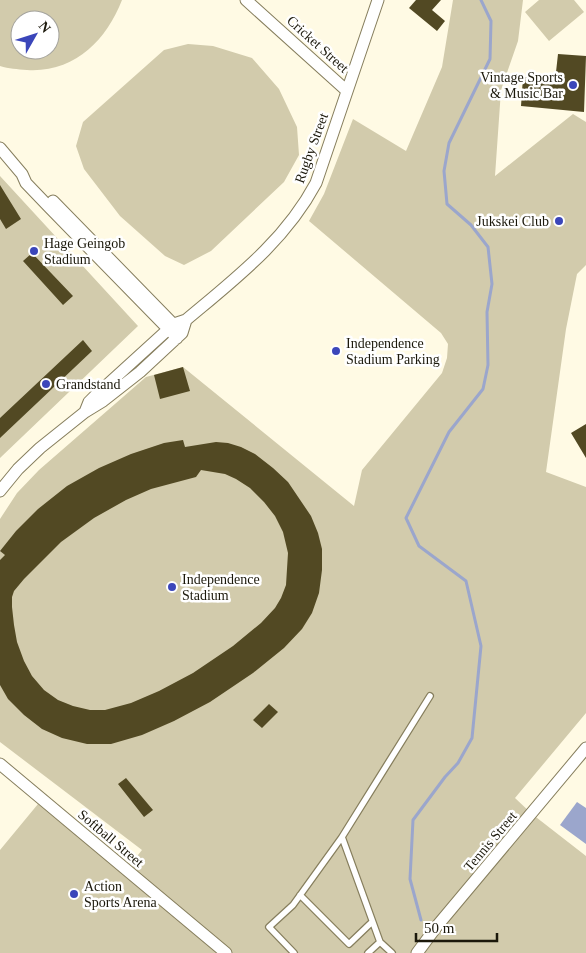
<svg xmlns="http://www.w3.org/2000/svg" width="586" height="953" font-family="Georgia,serif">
<rect width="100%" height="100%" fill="#fffae4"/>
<path fill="#d2cbac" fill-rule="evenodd" d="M0,0H122C106,41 74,73 27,70C17,69 9,69 0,66ZM20,20H50V50H20Z
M453,0H523L518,41L501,90L495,176L573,114L586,122V265L577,274L566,329L546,472L586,487V713L515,798L532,814L586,856V953H226L126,870L142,850L0,742V519L17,493L39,470L146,377L183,367L354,506L362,470L442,373L447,358L448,344L441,333L309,221L324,194L353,119L406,151L442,67Z
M539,0H574L584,12L549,41L525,12Z
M188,44L213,46L252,58L279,89L297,127L299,155L284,182L211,251L184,265L165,256L120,216L84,169L76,146L83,122L164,50Z
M0,176L138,326L0,458Z
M38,804L202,937L220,953H0V850Z"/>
<path fill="#9ba6cc" d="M577,802L586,808V844L560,825Z"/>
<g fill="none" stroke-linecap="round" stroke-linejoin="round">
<path stroke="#9ba6cc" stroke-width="3" d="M421,920L410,879L413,820L445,777L458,763L472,738L481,646L466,581L419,546L406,518L449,432L483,389L488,365L487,312L492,284L488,247L471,225L447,204L444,171L449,143L490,59L491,21L481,0"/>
</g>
<path fill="#524923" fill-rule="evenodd" d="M416,0H441L432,10L445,21L437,31L409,8Z
M558,54L586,56L584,112L521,106L523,77L555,81Z
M0,185L21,219L6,229L0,219Z
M32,253L73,296L63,305L23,261Z
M83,340L92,351L0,438V418Z
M183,367L190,391L160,399L154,375Z
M586,424V458L571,433Z
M183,440L185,447L216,442L228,443L241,447L255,454L273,468L288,482L311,516L318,533L322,549V570L319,593L312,613L302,629L284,648L253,673L210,702L174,721L142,735L111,744H87L62,738L42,729L24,715L8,699L0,685V560L5,555L0,551L16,531L38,509L67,486L99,468L131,454L164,443ZM201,470L225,474L236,479L250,488L264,502L275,516L283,532L288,553L286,585L281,598L275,608L261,623L233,646L193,673L159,691L131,703L105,710H90L73,706L58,700L44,690L32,676L24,661L17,642L14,625L12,607V597L14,591L24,579L61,542L94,518L126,500L151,489L196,477Z
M269,704L278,712L262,728L253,720Z
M126,778L153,810L144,817L118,784Z"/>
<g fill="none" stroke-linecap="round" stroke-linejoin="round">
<defs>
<path id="service" d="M300,895L349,944L372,922
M294,953L269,927L293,905L342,837
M368,953L380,942
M392,953L380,942L342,837L430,696"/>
<path id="minor" d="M246,0L347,91
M0,148L22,174L26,183L49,207L177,338
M53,201L178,329
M85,412L89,402L96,395L174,324L186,320C236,278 285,241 316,183L378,0
M0,491L18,469L40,448L85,412L103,401L140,372L182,333L186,320
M0,764L226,953
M417,953L437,926L586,748"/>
</defs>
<use href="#service" stroke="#867e5d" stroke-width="8"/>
<use href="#minor" stroke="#867e5d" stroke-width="13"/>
<use href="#service" stroke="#fff" stroke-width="5.5"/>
<use href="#minor" stroke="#fff" stroke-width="11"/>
</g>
<g fill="#3b46ba" stroke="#fff" stroke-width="2">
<circle cx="573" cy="85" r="5"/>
<circle cx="559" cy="221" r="5"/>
<circle cx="34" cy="251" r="5"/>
<circle cx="336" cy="351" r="5"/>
<circle cx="46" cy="384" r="5"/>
<circle cx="172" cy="587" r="5"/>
<circle cx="74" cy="894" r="5"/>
</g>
<g text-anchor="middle" stroke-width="5" stroke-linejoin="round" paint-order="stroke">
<g font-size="14" fill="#1b180b" stroke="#fff">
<text transform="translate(318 44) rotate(42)" y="5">Cricket Street</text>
<text transform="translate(311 148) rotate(-70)" y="5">Rugby Street</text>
<text transform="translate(111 838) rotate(40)" y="5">Softball Street</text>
<text transform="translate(490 841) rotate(-50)" y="5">Tennis Street</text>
</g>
<g font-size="14" fill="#1b180b" stroke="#fff" text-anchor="start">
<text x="563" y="82" text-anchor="end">Vintage Sports<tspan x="563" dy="16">&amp; Music Bar</tspan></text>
<text x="549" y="226" text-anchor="end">Jukskei Club</text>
<text x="44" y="248">Hage Geingob<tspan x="44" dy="16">Stadium</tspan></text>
<text x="346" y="348">Independence<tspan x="346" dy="16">Stadium Parking</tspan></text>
<text x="56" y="389">Grandstand</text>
<text x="182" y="584">Independence<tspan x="182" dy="16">Stadium</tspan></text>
<text x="84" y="891">Action<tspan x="84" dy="16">Sports Arena</tspan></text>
</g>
</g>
<g transform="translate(35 35) rotate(51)"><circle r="24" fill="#ffffff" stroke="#a4a39d"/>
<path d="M0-4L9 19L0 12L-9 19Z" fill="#3b46ba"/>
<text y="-8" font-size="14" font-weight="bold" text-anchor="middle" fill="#1b180b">N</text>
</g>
<path d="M416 933v8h81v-8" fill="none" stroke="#1b180b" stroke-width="2.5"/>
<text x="424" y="933" font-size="15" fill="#1b180b" stroke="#ffffff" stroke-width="4" paint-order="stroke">50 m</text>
</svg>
